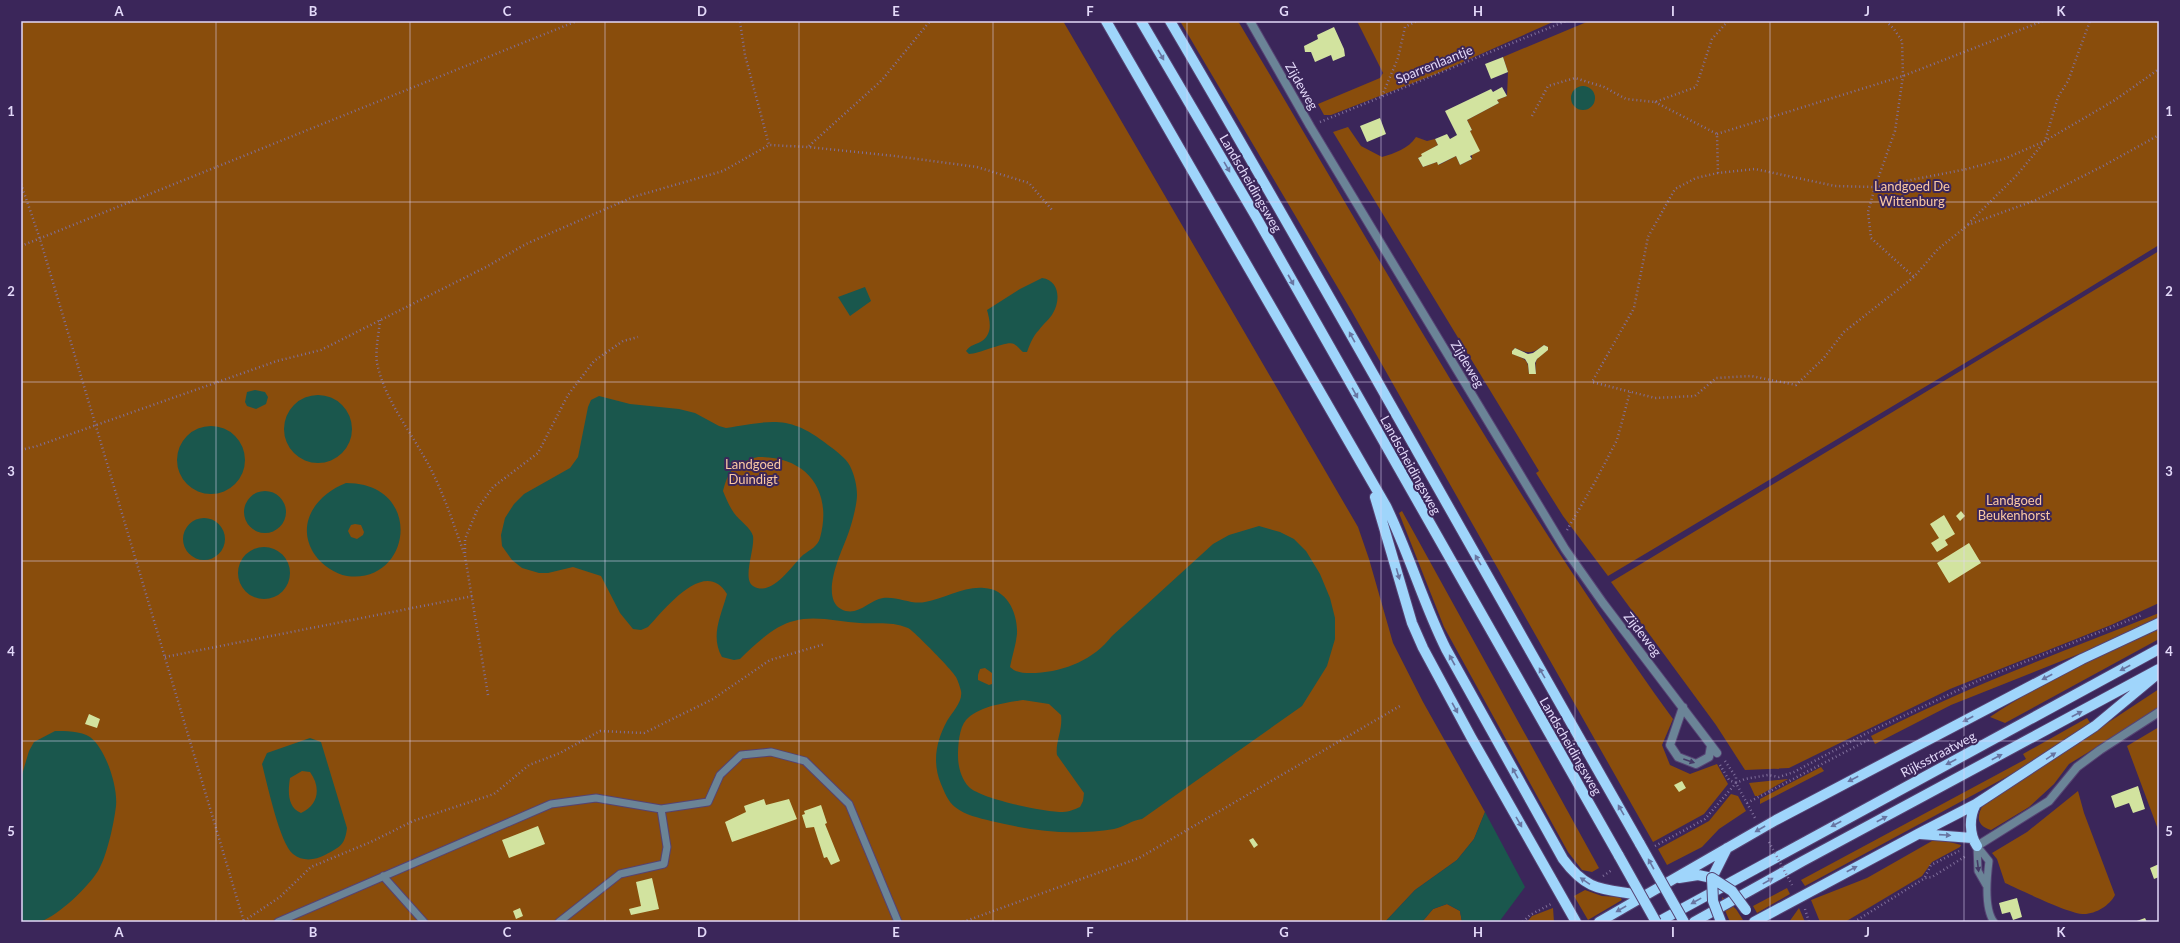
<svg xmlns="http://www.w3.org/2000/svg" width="2180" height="943" font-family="Lato,sans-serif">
<rect width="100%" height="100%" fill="#3b265a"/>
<path fill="#894d0c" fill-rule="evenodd" d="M21,21H1063L1358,527L1369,559L1393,643L1423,702L1485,812L1474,839L1457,860L1415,890L1385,922H21Z
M1180,21H1238C1378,256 1512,497 1673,719L1662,745L1670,765L1690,774L1717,764L1728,784L1704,814L1653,842L1351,310Z
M1357,21H1555L1436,74L1331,115H1324L1318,104L1380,78L1383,73Z
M1589,21H2159V245L2012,335L1608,576L1563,516L1536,473L1539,471L1333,132L1348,127L1361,146L1382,157C1395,153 1408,149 1416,137L1427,141L1435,139L1438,145L1422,154V156L1418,158L1423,167L1437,162L1439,165L1456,156L1460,165L1472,159L1470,131L1472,130L1467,120L1499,103L1497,100L1507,96L1508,72L1503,57ZM1544,345L1548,347V350C1535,359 1535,359 1536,374H1529C1528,359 1526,360 1513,354L1512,351L1515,348C1529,354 1532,354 1544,345Z
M2159,251V603L2111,625L1950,689L1789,768L1745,770L1716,725L1611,582Z
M1402,511L1599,868L1592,872L1582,870L1568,852L1444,627L1399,513Z
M2159,613V619L2094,648L1951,705L1875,744L1871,736C1963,688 2062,652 2159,613Z
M2159,629V639L2005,723L1990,717C2043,681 2101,655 2159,629Z
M2159,689V709L2069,764L2054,784L2029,807L1991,830C1977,826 1976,817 1983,805Z
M2087,718L2091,724L2034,762L1805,886L1801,880L2026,759L2023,754Z
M2159,727V832L2127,746Z
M1821,767L1824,771L1760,804V799Z
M1788,779L1758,796H1755L1749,783Z
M2078,791L2084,813L2115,895C2110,905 2096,914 2084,914C2069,914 2021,890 2005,883L1997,859L1992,853L2027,832Z
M1731,794L1738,796L1746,811L1719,829L1702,847L1667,865L1658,849L1709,821Z
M1942,840L1961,845L1960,847L1932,862L1922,876L1845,922H1820L1811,900L1867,878L1932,841Z
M1787,888L1790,894L1757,913L1753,906Z
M1585,890L1602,896L1620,897L1622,900L1588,920L1574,896Z
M1722,897L1736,909L1743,920L1730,922L1724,908Z
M1447,904L1460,911L1462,922H1422L1433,909Z
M1553,908L1554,922H1527L1532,916Z
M1799,908L1805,922H1789Z"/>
<path fill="#1a574d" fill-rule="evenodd" d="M1571 98a12 12 0 1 1 24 0a12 12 0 1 1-24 0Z
M1042,278C1059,280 1061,300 1053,313C1050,319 1043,324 1039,330C1033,336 1030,344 1027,352H1023C1020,350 1018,346 1014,344C1007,340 980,354 969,354L966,351C971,344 976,345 982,341C993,333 990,321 987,310L1020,289Z
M865,287L871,301L850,316L838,297Z
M255,390L265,392L268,397L266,404L256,409L247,406L245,402L247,392Z
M284 429a34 34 0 1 1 68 0a34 34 0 1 1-68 0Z
M599,396L630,404L679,409L695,413L719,426L726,428C771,421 789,414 828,445C835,450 846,458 850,466C854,474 857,485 857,495C857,506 850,531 845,542C839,557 821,598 841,609C857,618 869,600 883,598C897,596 912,605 925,602C944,599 964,586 984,588C1007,589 1018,613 1017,634C1016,645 1012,656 1010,667C1017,674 1027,673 1036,673C1066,671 1093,660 1112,636L1213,544L1229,535L1259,526L1280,532L1294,539L1306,551L1320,574L1330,598L1335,618V639L1327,666L1302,706L1142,819C1132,820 1124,827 1114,829C1072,836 1032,831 991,821C979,818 965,815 955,807C948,802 944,791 941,784C932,763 936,741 947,721C952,712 963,702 961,691C960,687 958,681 956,677C954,672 912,629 908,628C892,621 877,624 860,623C839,622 815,615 794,621C775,625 754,645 740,659L734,660L722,657C710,636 721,616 727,594C705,557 665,609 648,627L641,630L633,629L620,613L601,576L573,567L548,573H539L522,568L512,560L502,546L501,535L505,518L514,504L524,494L570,468L578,457L588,407L591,400ZM758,457C807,456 833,491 820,538C818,546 810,550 803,555C792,565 772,598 753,586C742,579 755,549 753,536C751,528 739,520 734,513C729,506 726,498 723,491C729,468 736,463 758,457ZM985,668L992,673V684L989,685L978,680V675L980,669ZM1023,700L1049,704L1061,715C1063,730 1055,742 1057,755L1084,793L1083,801L1080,807C1075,809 1069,812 1063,812C1044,812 981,799 969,787C961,779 958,766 958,756C958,746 959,728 966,720C979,706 1005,703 1023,700Z
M177 460a34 34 0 1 1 68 0a34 34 0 1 1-68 0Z
M346,483C425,483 412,585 347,576C335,574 322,565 315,555C294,524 317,494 346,483ZM355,524L361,525L364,532L363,535L357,539L351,537L348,531L351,525Z
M244 512a21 21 0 1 1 42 0a21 21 0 1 1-42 0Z
M183 539a21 21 0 1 1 42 0a21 21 0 1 1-42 0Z
M238 573a26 26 0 1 1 52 0a26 26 0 1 1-52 0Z
M55,731C65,731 81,731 90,737C106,749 118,787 116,806C114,823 107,856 98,871C88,887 60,914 42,921C36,924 27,922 21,922V778L29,751L34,742Z
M310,738L321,742L347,828C345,845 340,847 325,855C315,860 303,862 293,854C280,844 267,783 262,764L267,753ZM302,771L310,772C321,787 319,805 301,813C287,807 288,791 290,778Z
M1485,812L1525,887L1499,922H1462L1460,911L1447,904L1433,909L1422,922H1385L1415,890L1457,860L1474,839Z"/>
<path fill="#d2e39f" d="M1334,27L1344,49L1345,56L1333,61L1331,55L1315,62L1311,52H1305L1304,46L1318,39L1317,35Z
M1503,57L1508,72L1491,79L1485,64Z
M1502,87L1507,96L1497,100L1499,103L1467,120L1472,130L1470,131L1480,151L1470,156L1472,159L1460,165L1456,156L1438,165L1437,162L1423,167L1418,158L1422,156L1421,154L1438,145L1435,139L1447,134L1450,139L1457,135L1445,111L1491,89L1493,92Z
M1380,118L1386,134L1367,142L1360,126Z
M1544,345L1548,347V350L1537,359L1535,363L1536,374H1529L1528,364L1525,359L1512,354V351L1515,348L1528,354L1533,353Z
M1961,511L1965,516L1960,521L1956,516Z
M1944,515L1955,534L1945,540L1948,545L1937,552L1931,543L1939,538L1930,524Z
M1969,543L1981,563L1949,583L1937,563Z
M89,714L100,719L97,728L85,724Z
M1682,781L1686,788L1679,792L1674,785Z
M2138,786L2145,809L2133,813L2129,803L2115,808L2111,796Z
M764,799L766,805L789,799L797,819L732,842L725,822L746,812L744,806Z
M821,805L827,823L825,824L840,861L831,865L827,857L824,858L814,827L806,828L802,815L805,814L804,811Z
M538,826L545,844L509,858L502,840Z
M1253,838L1258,845L1254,848L1249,840Z
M2159,864V877L2154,879L2150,868Z
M652,878L659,909L631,915L629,909L641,906L636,882Z
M2017,898L2022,917L2013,920L2010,912L2002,914L1999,903Z
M520,908L523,916L516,919L513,911Z
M2145,918L2147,922H2134Z"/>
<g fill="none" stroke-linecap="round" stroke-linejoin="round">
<defs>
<path id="lane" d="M1977,846L1989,861C1987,877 1984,909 1994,922
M1977,846L1978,871L1986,885
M383,876L424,922
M278,922L551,804L596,798L661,809L708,802L720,775L741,755L771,752L805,761L849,804L898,922
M559,922L620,874L664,864L667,847L661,809"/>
<path id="street" d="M1250,21L1310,126L1565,549L1603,603L1717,753
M1683,707L1670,745L1678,757L1696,764L1709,757L1711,746
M1977,846L2049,801L2077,767L2100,750L2159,712"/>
<path id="primary" d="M1106,21L1386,506C1409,553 1423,603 1446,649L1563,859C1589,894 1605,888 1644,896
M1141,21L1255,215L1619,856
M1170,21C1330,293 1483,570 1640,844
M1375,497L1412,623L1423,648L1471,737L1576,922
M1976,804C1969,817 1969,834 1977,846
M1920,834L1972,838
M1679,878L1698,875L1712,878L1727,848
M1599,922L1776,820L2082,659L2159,623
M1658,922L2159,649
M1694,922L1803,861L2159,669
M1754,922L1918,834L1976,804L2095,726L2154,677"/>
</defs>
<use href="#lane" stroke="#564373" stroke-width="9"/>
<use href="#street" stroke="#564373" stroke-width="10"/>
<use href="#primary" stroke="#564373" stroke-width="12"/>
<path stroke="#81709c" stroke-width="2.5" stroke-dasharray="1 3" stroke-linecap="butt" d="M736,21H745
M1886,21L1894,29L1902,41L1903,76L1895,131L1875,187L1868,212L1871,238L1914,277
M740,22L745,55L769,145
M1382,96L1398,58L1405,27L1417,21
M1655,102L1717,134L1718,173L1755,169L1835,186L1875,187L1967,169L2004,159L2045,141L2115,100L2159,69
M1532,116L1548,86L1575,78L1604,87L1626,99L1655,102L1696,87L1712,39L1728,21
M1320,122L1566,21
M1717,134L1903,76L2043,21
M809,146L882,80L930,21
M1718,173L1696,178L1675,189L1648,237L1634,308L1592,382L1655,398L1695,396L1716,378L1751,376L1796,385L1823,359L1844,332L1914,277L1938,249L1968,225L2036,200L2103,166L2159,135
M21,184L40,239L244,922
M1968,224L2017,175L2045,141L2058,97L2068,81L2090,21
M21,246L577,21
M380,320C379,333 375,350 377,363C384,397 406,425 423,455C441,485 452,520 464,553
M21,450L37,446L277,361L321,350L488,266L526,244L633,197L723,171L769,145L808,147L895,156L977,167L1029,183L1053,211
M1567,530L1595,482L1617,440L1630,392
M165,657L473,596
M488,695L465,556V539L478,508L493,487L538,453L568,395L594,361L623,341L638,337
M1725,761L1736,777V783L1755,818
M1720,765L1729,780L1736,783
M1747,803L1870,739
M1655,846L1705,819L1736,783L1745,779L1768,775L1779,777L1794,772L1867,733L1982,679L2142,615
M1603,876L1612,870
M1925,877L1931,865L1959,851
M1805,909L1809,922
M244,921L280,897L311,867L373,841L413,821L494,794L529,765L560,753L600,731L644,733L713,699L770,660L825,644
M963,922L1139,858L1400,706
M1523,922L1530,915L1551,904
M1854,922L1925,878L1932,877L1966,856"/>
<use href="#lane" stroke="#6b8497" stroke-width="7"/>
<use href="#street" stroke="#6b8497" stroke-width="8"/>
<use href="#primary" stroke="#9fd5fb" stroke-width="10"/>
<defs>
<path id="primary-bridge" d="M1640,844L1684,922
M1619,856L1656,922
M1721,922L1713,901L1712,878L1732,891L1746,910"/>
</defs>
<use href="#primary-bridge" stroke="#564373" stroke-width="12" stroke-linecap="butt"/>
<path stroke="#81709c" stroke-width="2.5" stroke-dasharray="1 3" stroke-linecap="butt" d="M1769,842L1792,885"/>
<use href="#primary-bridge" stroke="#9fd5fb" stroke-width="10"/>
</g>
<defs><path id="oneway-solid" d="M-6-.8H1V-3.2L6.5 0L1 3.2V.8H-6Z"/></defs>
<g fill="#6875a2">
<use href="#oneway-solid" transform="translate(1161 55) rotate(60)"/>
<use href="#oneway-solid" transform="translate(1227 167) rotate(60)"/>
<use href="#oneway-solid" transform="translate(1291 280) rotate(61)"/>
<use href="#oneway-solid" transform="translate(1352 337) rotate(-119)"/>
<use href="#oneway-solid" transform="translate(1355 393) rotate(61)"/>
<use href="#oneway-solid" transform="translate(1478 560) rotate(-120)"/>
<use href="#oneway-solid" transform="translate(1398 574) rotate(74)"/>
<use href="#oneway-solid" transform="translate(1452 660) rotate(-119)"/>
<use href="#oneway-solid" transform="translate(2125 668) rotate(152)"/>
<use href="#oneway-solid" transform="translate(1542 673) rotate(-120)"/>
<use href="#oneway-solid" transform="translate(2047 677) rotate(152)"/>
<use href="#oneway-solid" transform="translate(1455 708) rotate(61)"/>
<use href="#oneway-solid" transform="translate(2077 714) rotate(-28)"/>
<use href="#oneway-solid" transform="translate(1968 719) rotate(152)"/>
<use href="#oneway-solid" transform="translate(2051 756) rotate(-34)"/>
<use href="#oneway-solid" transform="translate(1997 757) rotate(-28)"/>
<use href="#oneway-solid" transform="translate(1951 762) rotate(152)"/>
<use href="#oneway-solid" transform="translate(1515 773) rotate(-119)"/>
<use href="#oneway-solid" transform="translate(1853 779) rotate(152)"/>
<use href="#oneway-solid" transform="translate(1621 810) rotate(-120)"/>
<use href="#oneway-solid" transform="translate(1882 819) rotate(-28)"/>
<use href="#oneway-solid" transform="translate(1519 822) rotate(60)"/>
<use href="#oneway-solid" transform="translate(1836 824) rotate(152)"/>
<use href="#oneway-solid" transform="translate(1760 829) rotate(150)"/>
<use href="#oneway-solid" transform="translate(1945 835) rotate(4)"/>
<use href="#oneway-solid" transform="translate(1651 864) rotate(-119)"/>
<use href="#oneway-solid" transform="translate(1852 869) rotate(-28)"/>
<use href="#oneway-solid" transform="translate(1585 881) rotate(-146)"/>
<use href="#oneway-solid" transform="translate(1768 881) rotate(-29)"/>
<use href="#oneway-solid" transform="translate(1696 901) rotate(151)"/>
<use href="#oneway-solid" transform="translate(1621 909) rotate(150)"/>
</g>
<g fill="#453966">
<use href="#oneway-solid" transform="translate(1689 761) rotate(19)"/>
<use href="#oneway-solid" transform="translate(1978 866) rotate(83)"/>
</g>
<path fill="none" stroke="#e3d9f9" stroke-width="1" stroke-opacity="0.55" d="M216,21V922M410,21V922M605,21V922M799,21V922M993,21V922M1187,21V922M1381,21V922M1575,21V922M1770,21V922M1964,21V922M21,202H2159M21,382H2159M21,561H2159M21,741H2159"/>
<g text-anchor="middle" stroke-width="4" stroke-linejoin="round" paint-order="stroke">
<g font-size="13" fill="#e3d9f9" stroke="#3b265a">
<text transform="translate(1434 64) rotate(-22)" y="5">Sparrenlaantje</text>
<text transform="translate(1302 86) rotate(60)" y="5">Zijdeweg</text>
<text transform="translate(1251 183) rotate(60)" y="5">Landscheidingsweg</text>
<text transform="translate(1468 364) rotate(59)" y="5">Zijdeweg</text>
<text transform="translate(1411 465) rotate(61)" y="5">Landscheidingsweg</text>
<text transform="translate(1643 634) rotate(52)" y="5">Zijdeweg</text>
<text transform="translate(1571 746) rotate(60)" y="5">Landscheidingsweg</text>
<text transform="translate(1938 754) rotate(-28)" y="5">Rijksstraatweg</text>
</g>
<g font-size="13" fill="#fbc9a3" stroke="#3b265a">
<text x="1912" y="191">Landgoed De<tspan x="1912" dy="15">Wittenburg</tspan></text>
<text x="753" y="469">Landgoed<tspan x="753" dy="15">Duindigt</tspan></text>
<text x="2014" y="505">Landgoed<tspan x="2014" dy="15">Beukenhorst</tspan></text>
</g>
</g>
<rect width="2180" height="943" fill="none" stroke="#3b265a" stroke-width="44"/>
<rect x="22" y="22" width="2136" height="899" fill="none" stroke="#e3d9f9" stroke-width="1.5"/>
<g font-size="13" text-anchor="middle" font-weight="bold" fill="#e3d9f9">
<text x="119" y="16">A</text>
<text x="313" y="16">B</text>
<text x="507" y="16">C</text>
<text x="702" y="16">D</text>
<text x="896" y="16">E</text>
<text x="1090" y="16">F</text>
<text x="1284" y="16">G</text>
<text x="1478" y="16">H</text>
<text x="1673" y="16">I</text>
<text x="1867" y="16">J</text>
<text x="2061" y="16">K</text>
<text x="11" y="116">1</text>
<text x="2169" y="116">1</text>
<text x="11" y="296">2</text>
<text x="2169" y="296">2</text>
<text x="11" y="476">3</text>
<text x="2169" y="476">3</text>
<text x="11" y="656">4</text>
<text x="2169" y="656">4</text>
<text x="11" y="836">5</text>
<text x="2169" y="836">5</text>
<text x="119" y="937">A</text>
<text x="313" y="937">B</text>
<text x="507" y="937">C</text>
<text x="702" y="937">D</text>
<text x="896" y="937">E</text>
<text x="1090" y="937">F</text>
<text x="1284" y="937">G</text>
<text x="1478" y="937">H</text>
<text x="1673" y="937">I</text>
<text x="1867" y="937">J</text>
<text x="2061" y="937">K</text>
</g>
</svg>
